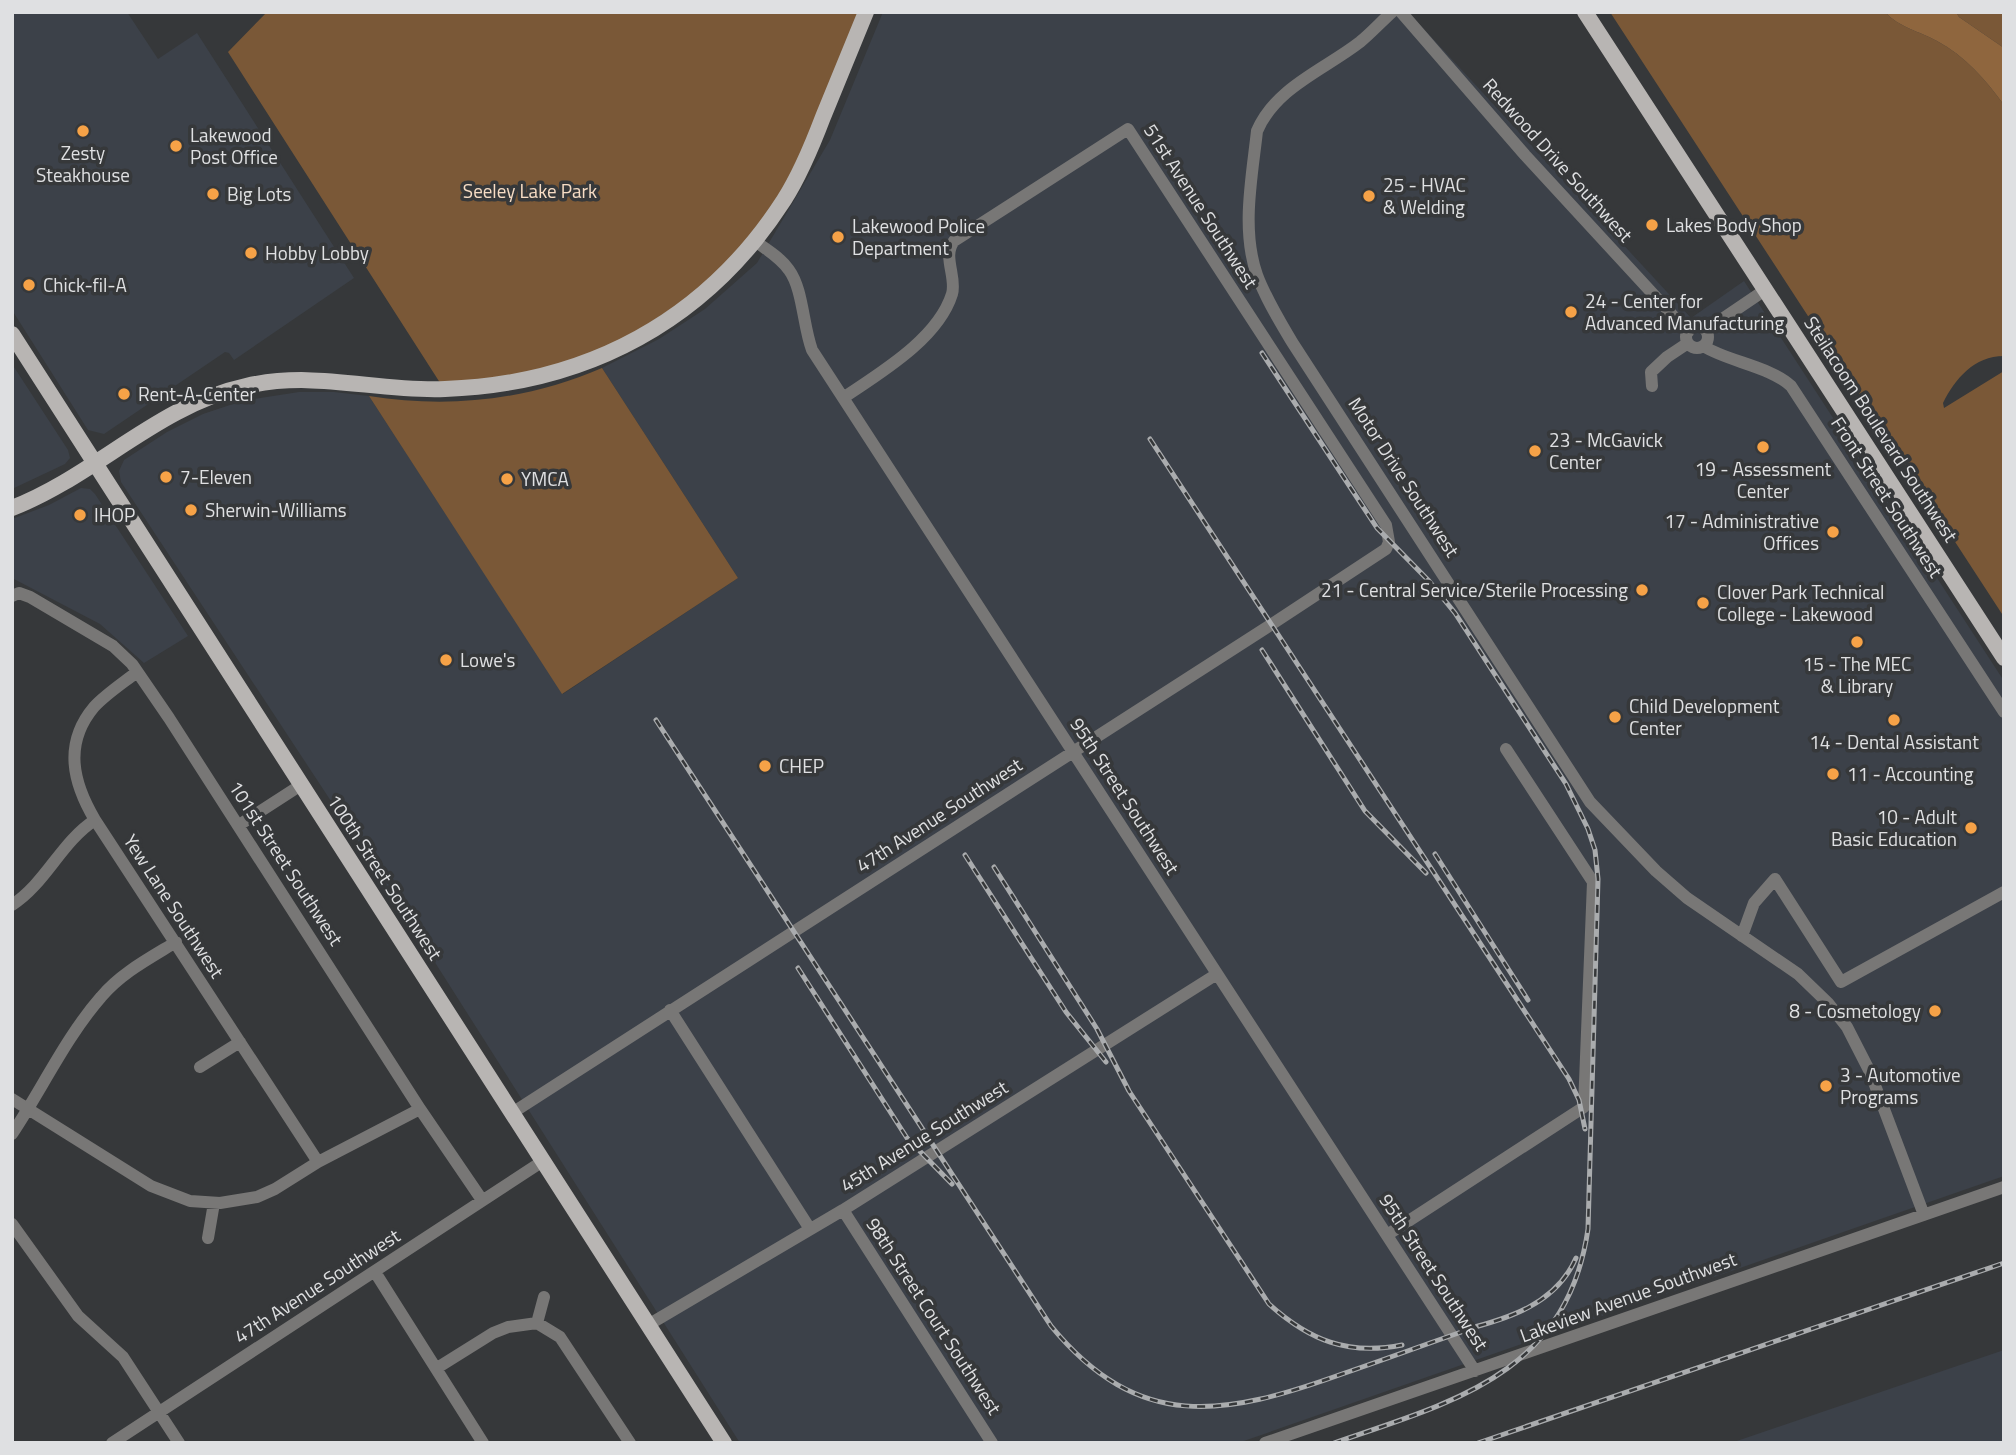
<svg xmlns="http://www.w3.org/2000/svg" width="2016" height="1455" font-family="'Titillium Web',sans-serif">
<rect width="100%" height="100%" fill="#36383a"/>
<path fill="#3c4149" d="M12,12H127L158,59L197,33L354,278L234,360L229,353L225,352L104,434L88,430L12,310Z
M883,12H1413L1411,15L1691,318L1744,281L2004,681V1176L1238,1443H740L377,871L121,482L119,471L124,460L167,432L203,414L242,401L299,392H334L369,396L563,694L738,578L602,368L659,339L705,309L757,263L830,140Z
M12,364L68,450L70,458L65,464L12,489Z
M81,488L90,489L95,494L188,636L144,663L100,624L12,578V519L49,505Z
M2004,1350V1443H1731Z"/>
<path fill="#7a5837" d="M267,12H866L808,155L726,273L593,360L444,389L228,52Z
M1610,12H1885C1900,28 1919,31 1937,41C1965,56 1986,80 2004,105V356C1974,356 1955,379 1943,403L1944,408L2004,371V617Z
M1956,12H2004V48L1959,17Z
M602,368L738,578L562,694L369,396C450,409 527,400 602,368Z"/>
<path fill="#8f663e" d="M1885,12H1956L1959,17L2004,48V105C1986,80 1965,56 1937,41C1919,31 1900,28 1885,12Z"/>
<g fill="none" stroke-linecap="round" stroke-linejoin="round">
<path stroke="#787776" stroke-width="12" d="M1392,12C1381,22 1371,33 1360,42C1324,70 1276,87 1257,131C1252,177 1241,230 1257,275C1266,299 1279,320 1292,342L1590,802L1656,871L1687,898L1798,974L1828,1003L1847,1027L1870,1072L1924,1215
M1401,12L1525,155L1688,332
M755,241C767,250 780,257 789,270C803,289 803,326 812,350L1475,1371
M1686 337a11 11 0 1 1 22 0a11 11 0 1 1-22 0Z
M1706,330L1765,290
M1703,346C1729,362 1769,366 1791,386L2004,712
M1652,386L1651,372L1667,357L1688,343
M12,596L19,593L30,597L113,646L132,664L169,718L420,1109L482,1200
M137,672C123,683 106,694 94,707C63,744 73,783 95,820L318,1162
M239,825L301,785
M12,905C46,883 61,842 95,820
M1742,936L1754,903L1775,879L1841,982L2004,892
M670,1010L810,1229
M200,1067L240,1042
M12,1099L151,1186L190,1201L220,1203L257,1197L275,1189L318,1162L420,1109
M512,1113L1272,624L1386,549L1389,542L1386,525L1128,129L954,241C942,256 957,277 952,294C938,339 880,373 843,398
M12,1134C42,1089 66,1037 101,997C121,973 150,958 176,942
M843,1210L992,1443
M12,1224L78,1316L123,1357L179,1443
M1387,1235L1584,1107L1593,882L1506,749
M208,1238L214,1203
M375,1272L483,1443
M537,1323L544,1297
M648,1325L843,1210L1217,974
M437,1368L493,1333L508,1327L537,1323L560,1337L630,1443
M112,1443L543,1161
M1265,1443L2004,1187"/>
<path stroke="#b8b5b3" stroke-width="16" d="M1585,12L2004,658
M12,334L724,1443
M12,508C95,476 158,405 246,386C316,370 376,392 445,389C587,384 706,321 784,200C800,175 812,146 823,117C837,82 852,47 866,12"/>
<defs>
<path id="rail" d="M1262,353L1377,528L1429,581L1455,613L1566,784L1588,829L1595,850L1598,879L1588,1229C1567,1374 1453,1402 1334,1443
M1150,439L1569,1079L1579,1100L1585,1129
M1262,650L1365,811L1426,873
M656,720L1051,1326C1139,1433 1225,1416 1342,1374C1386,1359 1429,1343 1473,1328
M1435,854L1528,1000
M965,855L1066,1012L1106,1062
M994,867L1097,1029L1129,1091L1269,1304C1309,1340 1348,1356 1402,1345
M798,968L907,1138L952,1184
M1463,1330C1508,1319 1556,1304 1576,1258
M1478,1443L2004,1263"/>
</defs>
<use href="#rail" stroke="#aaacae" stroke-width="5"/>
<use href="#rail" stroke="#36383a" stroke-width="2.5" stroke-dasharray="8" stroke-linecap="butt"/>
</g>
<g fill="#f6a247" stroke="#36383a" stroke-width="2.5">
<circle cx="83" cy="131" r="7"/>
<circle cx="176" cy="146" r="7"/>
<circle cx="213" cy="194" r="7"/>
<circle cx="1369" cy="196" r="7"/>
<circle cx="1652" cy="225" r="7"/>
<circle cx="838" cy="237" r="7"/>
<circle cx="251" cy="253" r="7"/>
<circle cx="29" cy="285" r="7"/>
<circle cx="1571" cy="312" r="7"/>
<circle cx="124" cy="394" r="7"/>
<circle cx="1763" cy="447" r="7"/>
<circle cx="1535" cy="451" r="7"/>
<circle cx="166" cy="477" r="7"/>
<circle cx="507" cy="479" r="7"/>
<circle cx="191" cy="510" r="7"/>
<circle cx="80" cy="515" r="7"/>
<circle cx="1833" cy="532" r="7"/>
<circle cx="1642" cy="590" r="7"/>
<circle cx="1703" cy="603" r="7"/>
<circle cx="1857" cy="642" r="7"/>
<circle cx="446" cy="660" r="7"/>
<circle cx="1615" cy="717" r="7"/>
<circle cx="1894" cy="720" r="7"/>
<circle cx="765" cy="766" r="7"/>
<circle cx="1833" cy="774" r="7"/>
<circle cx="1971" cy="828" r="7"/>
<circle cx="1935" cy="1011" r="7"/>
<circle cx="1826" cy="1086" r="7"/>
</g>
<g text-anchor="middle" stroke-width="7" stroke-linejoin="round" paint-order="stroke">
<g font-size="19" fill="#dfe0e2" stroke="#36383a" text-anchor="start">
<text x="190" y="142">Lakewood<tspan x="190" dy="22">Post Office</tspan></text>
<text x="83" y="160" text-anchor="middle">Zesty<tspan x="83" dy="22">Steakhouse</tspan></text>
<text x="1383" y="192">25 - HVAC<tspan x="1383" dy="22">&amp; Welding</tspan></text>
<text x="227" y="201">Big Lots</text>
<text x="1666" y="232">Lakes Body Shop</text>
<text x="852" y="233">Lakewood Police<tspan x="852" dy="22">Department</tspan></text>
<text x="265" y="260">Hobby Lobby</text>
<text x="43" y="292">Chick-fil-A</text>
<text x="1585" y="308">24 - Center for<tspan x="1585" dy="22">Advanced Manufacturing</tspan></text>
<text x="138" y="401">Rent-A-Center</text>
<text x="1549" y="447">23 - McGavick<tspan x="1549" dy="22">Center</tspan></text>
<text x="1763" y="476" text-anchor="middle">19 - Assessment<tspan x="1763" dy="22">Center</tspan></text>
<text x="180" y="484">7-Eleven</text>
<text x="521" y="486">YMCA</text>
<text x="205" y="517">Sherwin-Williams</text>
<text x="94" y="522">IHOP</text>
<text x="1819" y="528" text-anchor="end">17 - Administrative<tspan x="1819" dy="22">Offices</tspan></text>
<text x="1628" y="597" text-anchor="end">21 - Central Service/Sterile Processing</text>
<text x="1717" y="599">Clover Park Technical<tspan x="1717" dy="22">College - Lakewood</tspan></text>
<text x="460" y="667">Lowe's</text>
<text x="1857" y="671" text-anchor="middle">15 - The MEC<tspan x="1857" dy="22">&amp; Library</tspan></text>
<text x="1629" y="713">Child Development<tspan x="1629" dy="22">Center</tspan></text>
<text x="1894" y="749" text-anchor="middle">14 - Dental Assistant</text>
<text x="779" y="773">CHEP</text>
<text x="1847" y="781">11 - Accounting</text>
<text x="1957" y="824" text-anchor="end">10 - Adult<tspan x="1957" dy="22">Basic Education</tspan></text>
<text x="1921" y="1018" text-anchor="end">8 - Cosmetology</text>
<text x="1840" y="1082">3 - Automotive<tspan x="1840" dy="22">Programs</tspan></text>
</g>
<g font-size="19" fill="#dfe0e2" stroke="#36383a">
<text transform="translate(1558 160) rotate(48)" y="7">Redwood Drive Southwest</text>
<text transform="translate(1201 206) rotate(57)" y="7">51st Avenue Southwest</text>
<text transform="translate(1881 429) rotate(57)" y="7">Steilacoom Boulevard Southwest</text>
<text transform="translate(1404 477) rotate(57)" y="7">Motor Drive Southwest</text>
<text transform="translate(1887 497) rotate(57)" y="7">Front Street Southwest</text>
<text transform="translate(1125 796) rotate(57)" y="7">95th Street Southwest</text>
<text transform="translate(939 815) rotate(-33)" y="7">47th Avenue Southwest</text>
<text transform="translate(286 863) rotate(57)" y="7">101st Street Southwest</text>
<text transform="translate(385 877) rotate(57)" y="7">100th Street Southwest</text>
<text transform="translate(174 906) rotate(57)" y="7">Yew Lane Southwest</text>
<text transform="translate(924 1136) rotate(-32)" y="7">45th Avenue Southwest</text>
<text transform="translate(1434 1272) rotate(57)" y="7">95th Street Southwest</text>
<text transform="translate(317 1286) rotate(-33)" y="7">47th Avenue Southwest</text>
<text transform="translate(1628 1297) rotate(-20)" y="7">Lakeview Avenue Southwest</text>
<text transform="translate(934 1316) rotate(57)" y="7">98th Street Court Southwest</text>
</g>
<g font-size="19" fill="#f7ddc5" stroke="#36383a">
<text x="530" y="198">Seeley Lake Park</text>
</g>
</g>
<rect width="2016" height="1455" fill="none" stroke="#dfe0e2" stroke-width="28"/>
</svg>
